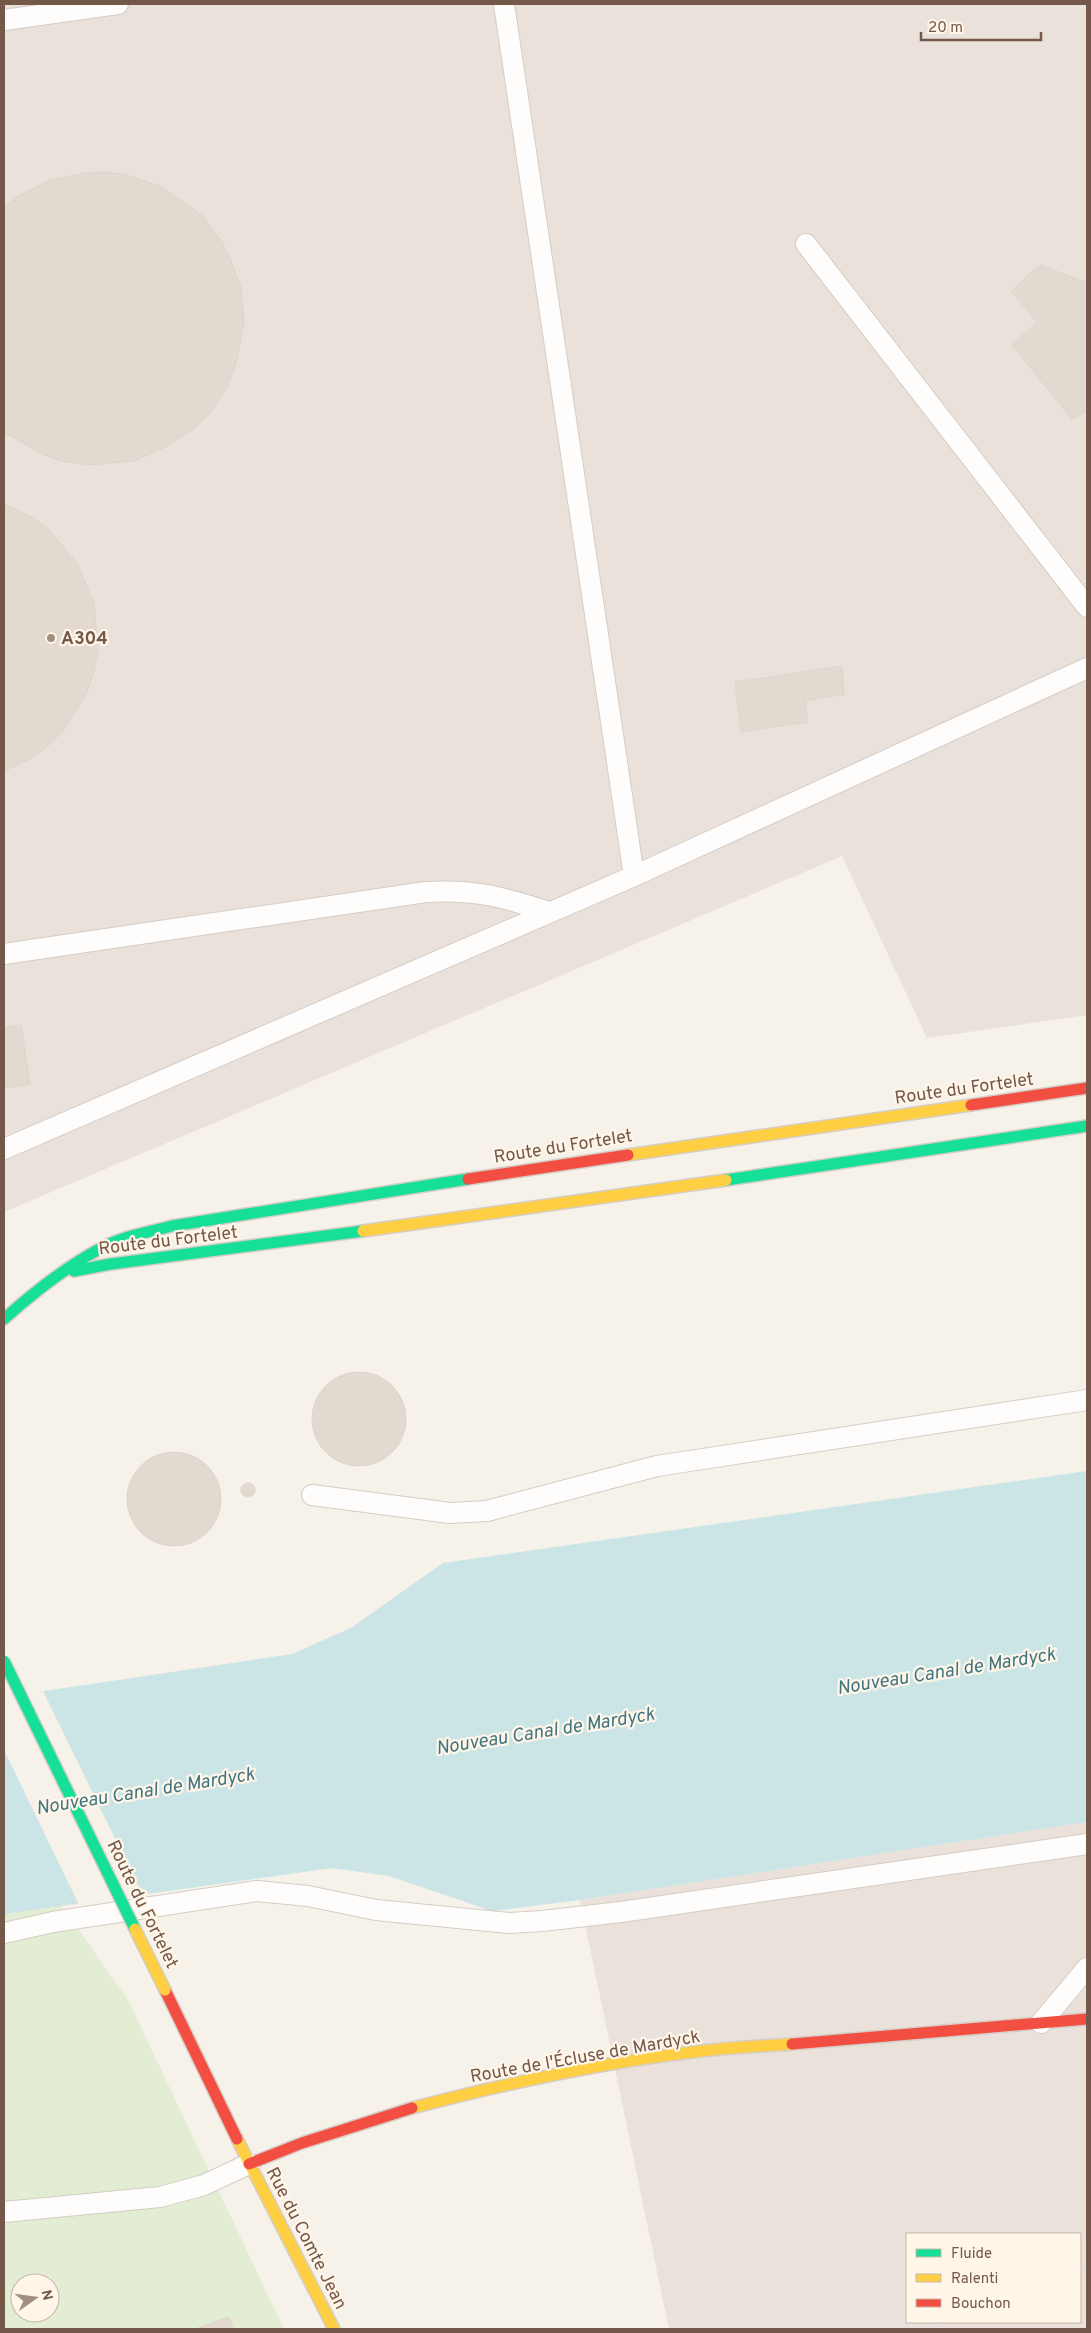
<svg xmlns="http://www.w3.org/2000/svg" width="1091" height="2333" font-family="Overpass,sans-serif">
<rect width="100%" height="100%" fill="#f6f1e9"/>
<path fill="#e9e1da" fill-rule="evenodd" d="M4,4H1087V1015L927,1038L842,856L4,1212Z
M1087,1822V2329H669L580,1900ZM907,2234H1080V2322H907Z"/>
<path fill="#e2edd4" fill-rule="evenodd" d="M61,1905L128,2000L284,2329H4V1914ZM20,2283H50V2313H20Z"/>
<path fill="#cbe4e6" d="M1087,1471V1822L580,1900L492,1911L389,1876L332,1868L4,1914V1697L292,1654L351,1628L443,1563Z"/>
<path fill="#f6f1e9" d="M43,1691L143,1896L79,1905L4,1750V1697Z"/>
<path fill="#e2d9d1" stroke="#dfd4cb" d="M105,172L127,175L160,186L202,215L222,242L230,258L241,288L244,323L236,363L228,385L210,413L191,431L163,448L134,461L88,465L60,461L38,452L4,432V207L20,195L50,180L87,173Z
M1040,265L1087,283V412L1072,419L1012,345L1037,322L1011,291Z
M4,504L30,516L48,529L77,563L94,604L98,649L94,671L87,692L64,730L48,746L30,759L4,771Z
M842,666L844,694L805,701L808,722L741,732L735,682Z
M21,1025L30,1084L4,1088V1028Z
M312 1419a47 47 0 1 1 94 0a47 47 0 1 1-94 0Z
M127 1499a47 47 0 1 1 94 0a47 47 0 1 1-94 0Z
M241 1490a7 7 0 1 1 14 0a7 7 0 1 1-14 0Z
M229,2317L233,2329H198V2328Z"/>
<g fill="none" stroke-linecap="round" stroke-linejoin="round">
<defs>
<path id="lane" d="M504,4L634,876
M4,20L118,4
M806,244L1087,607
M4,954L426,892C475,889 503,897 549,912
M4,1149L634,876L1087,668
M312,1495L450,1513L487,1511L657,1466L1087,1400
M4,1933L53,1922L257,1891L308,1896L376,1910L509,1923L542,1921L621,1912L1087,1844
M1041,2023L1087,1968
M4,2212L160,2197L204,2185L249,2164"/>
<path id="fast" d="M726,1180L1087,1126
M74,1271L111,1264L363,1231
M4,1319C34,1292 67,1266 103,1247C124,1236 149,1232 172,1226L468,1179"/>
<path id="slow" d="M628,1155L971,1105
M363,1231L726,1180
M412,2108C504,2084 598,2063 693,2052C726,2048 759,2046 792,2044
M237,2139L334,2329"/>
<path id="jam" d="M971,1105L1087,1088
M468,1179L628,1155
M165,1990L237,2139
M792,2044L1087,2019
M249,2164L302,2143L412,2108"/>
</defs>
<use href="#lane" stroke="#d4cdc6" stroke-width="22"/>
<use href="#fast" stroke="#d5cdc6" stroke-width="14"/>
<use href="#slow" stroke="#d5cdc6" stroke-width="14"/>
<use href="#jam" stroke="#d5cdc6" stroke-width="14"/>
<use href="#lane" stroke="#fefdfc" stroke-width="20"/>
<use href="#fast" stroke="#16e098" stroke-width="11"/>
<use href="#slow" stroke="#ffcf43" stroke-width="11"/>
<use href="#jam" stroke="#f24e42" stroke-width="11"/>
<path stroke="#e4e2e4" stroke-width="4" stroke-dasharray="8 5" stroke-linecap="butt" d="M1080,2271L1087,2268
M922,2329L943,2322"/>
<defs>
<path id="fast-bridge" d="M4,1661L135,1929"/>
<path id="slow-bridge" d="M135,1929L165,1990"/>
</defs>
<use href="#fast-bridge" stroke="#d5cdc6" stroke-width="14" stroke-linecap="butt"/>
<use href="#slow-bridge" stroke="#d5cdc6" stroke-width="14" stroke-linecap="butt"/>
<use href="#fast-bridge" stroke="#16e098" stroke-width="11"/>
<use href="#slow-bridge" stroke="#ffcf43" stroke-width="11"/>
</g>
<circle fill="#a28e81" stroke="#fff6e9" stroke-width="2" cx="51" cy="638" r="5"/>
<g text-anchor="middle" stroke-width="4.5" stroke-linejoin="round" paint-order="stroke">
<g font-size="18" font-weight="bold" fill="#745849" stroke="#fff6e9" text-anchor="start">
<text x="61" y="644">A304</text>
</g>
<g font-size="18" fill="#745849" stroke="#fff6e9">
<text transform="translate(964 1088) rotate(-8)" y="6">Route du Fortelet</text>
<text transform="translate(563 1146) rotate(-9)" y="6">Route du Fortelet</text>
<text transform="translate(168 1240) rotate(-7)" y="6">Route du Fortelet</text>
<text transform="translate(143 1904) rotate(64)" y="6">Route du Fortelet</text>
<text transform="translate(585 2056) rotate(-10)" y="6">Route de l'Écluse de Mardyck</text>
<text transform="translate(307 2238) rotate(63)" y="6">Rue du Comte Jean</text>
</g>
<g font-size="19" font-style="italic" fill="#407680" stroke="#fff6e9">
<text transform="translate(946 1670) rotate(-9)" y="7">Nouveau Canal de Mardyck</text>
<text transform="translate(545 1730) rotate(-9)" y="7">Nouveau Canal de Mardyck</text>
<text transform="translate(145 1790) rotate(-9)" y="7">Nouveau Canal de Mardyck</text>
</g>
</g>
<rect width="1091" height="2333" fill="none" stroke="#745849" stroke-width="10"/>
<rect x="906" y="2233" width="175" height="90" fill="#fff6e9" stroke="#c7b7a9"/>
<rect x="916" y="2249" width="25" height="8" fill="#16e098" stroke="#c7b7a9"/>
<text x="951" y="2258" font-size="15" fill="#745849">Fluide</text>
<rect x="916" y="2274" width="25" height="8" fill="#ffcf43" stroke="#c7b7a9"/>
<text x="951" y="2283" font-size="15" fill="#745849">Ralenti</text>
<rect x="916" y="2299" width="25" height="8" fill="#f24e42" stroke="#c7b7a9"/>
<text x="951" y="2308" font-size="15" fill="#745849">Bouchon</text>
<g transform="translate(35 2298) rotate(76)"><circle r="24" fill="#fff6e9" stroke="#c7b7a9"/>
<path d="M0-4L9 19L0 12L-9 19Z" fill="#a28e81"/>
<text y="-8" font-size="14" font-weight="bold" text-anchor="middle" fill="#745849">N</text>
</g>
<path d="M921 32v8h120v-8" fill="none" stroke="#745849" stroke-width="2.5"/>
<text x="928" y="32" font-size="15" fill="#745849" stroke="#fff6e9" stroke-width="4" paint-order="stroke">20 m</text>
</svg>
